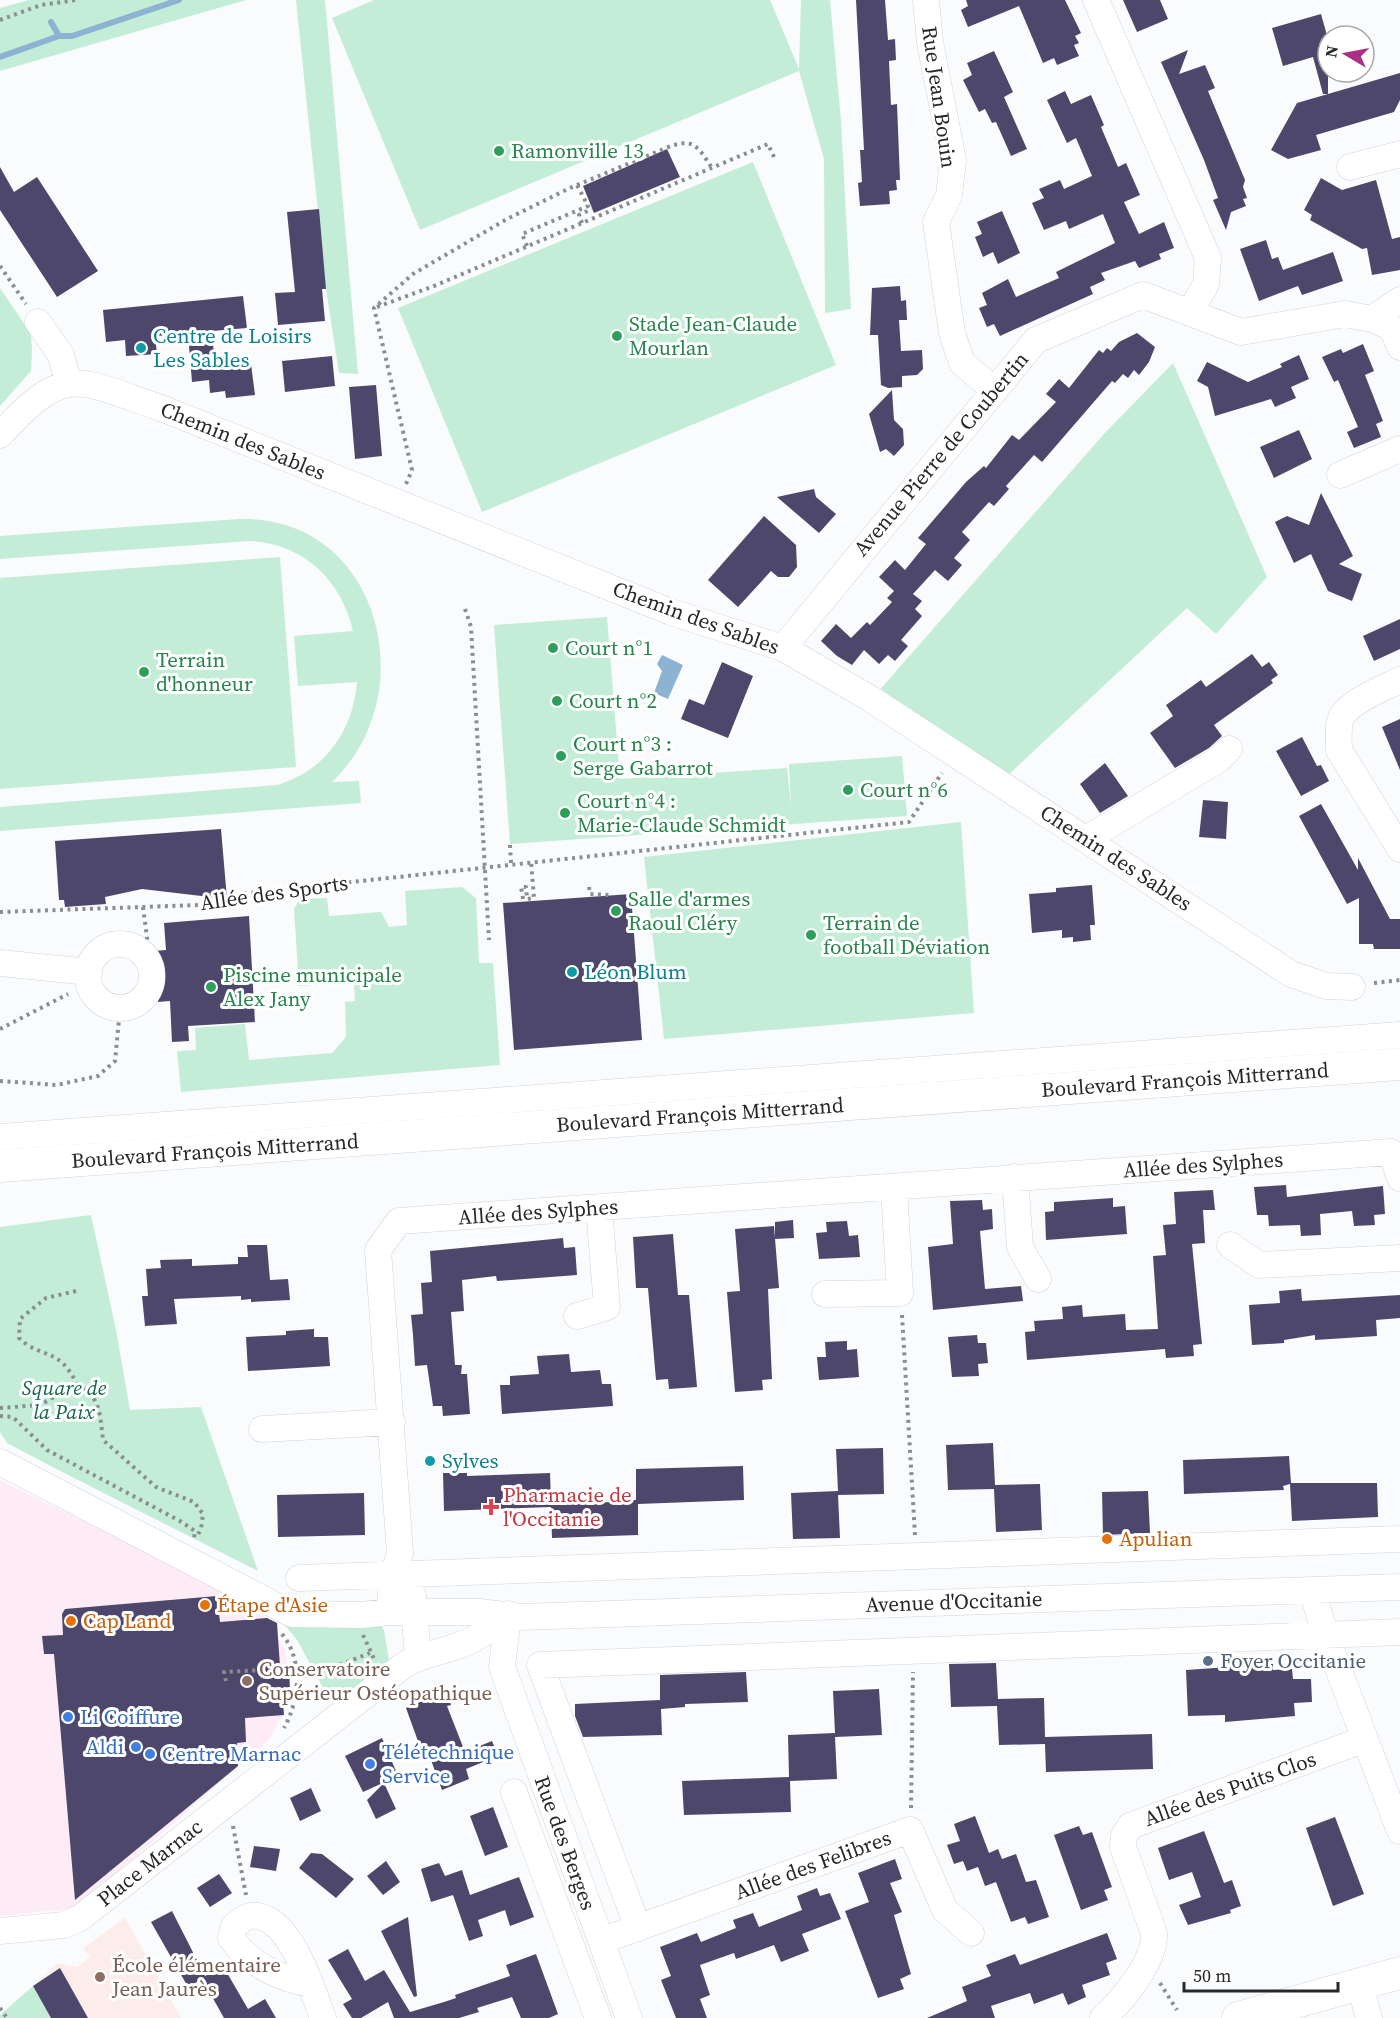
<svg xmlns="http://www.w3.org/2000/svg" width="1400" height="2018" font-family="'Source Serif 4',serif">
<rect width="100%" height="100%" fill="#fafbfd"/>
<path fill="#fdecf6" d="M0,1480L259,1608L286,1651L288,1704L269,1740L76,1908L0,1916Z"/>
<path fill="#fdedea" d="M125,1918L181,2018H51L33,1986L57,1963L77,1967L90,1957L83,1948Z"/>
<path fill="#c4edd8" d="M29,0H246L0,71V8Z
M296,0H325L358,374L339,373L326,289Z
M374,0H770L799,69L801,0H830L841,121L851,309L825,313L824,159L799,71L420,230L332,18Z
M753,162L836,365L482,512L398,308Z
M0,288L31,334L32,350L31,371L0,406Z
M1173,363L1267,577L1216,634L1187,608L1007,776L877,693L1103,435Z
M239,519C380,515 425,694 332,782L359,781L361,803L0,831V807L277,785C325,771 353,731 357,682L298,686L294,636L353,631C341,579 303,544 250,541L0,559V536Z
M280,557L296,767L0,789V578Z
M607,617L620,779L787,768L791,807L789,764L902,756L907,816L510,844L494,625Z
M961,822L974,1013L664,1039L644,857Z
M462,887L476,898L479,963H493L500,1065L181,1092L177,1051L196,1050L195,1028L245,1024L249,1060L332,1053L346,1037L345,1002L355,1001L354,982L299,986L294,909L300,899L327,898L329,916L381,912L389,927L407,925L405,891Z
M91,1215L116,1330L130,1410L201,1407L258,1571L66,1474L7,1443L0,1432V1227Z
M285,1625H380L384,1630L389,1660L388,1664L335,1703L328,1697L297,1640Z
M33,1986L51,2018H0V2015Z"/>
<path fill="#8db3d2" d="M662,655L683,665L668,699L654,693L662,671L657,664Z"/>
<g fill="none" stroke-linecap="round" stroke-linejoin="round">
<path stroke="#8db3d2" stroke-width="6" d="M59,36H72L179,0
M0,57L59,36L51,22"/>
</g>
<path fill="#4d476c" d="M856,0H885L888,40L895,39L896,60L889,61L891,105L897,104L900,180H896L897,190L889,191L890,204L860,206L858,183L862,182L860,150H864Z
M966,0H1065L1081,33L1075,36L1079,43L1074,45L1079,56L1057,65L1054,58L1043,63L1019,6L968,27L961,10L968,6Z
M1123,0H1160L1168,19L1137,32Z
M1321,14L1328,39V94H1323L1313,57L1283,66L1272,28Z
M1188,50L1179,74L1205,65L1215,88L1208,91L1245,180L1243,187L1247,198L1243,199L1246,206L1231,212L1226,230L1213,200L1218,198L1204,160L1161,62Z
M994,51L1013,92L1004,97L1027,149L1011,156L996,122L992,123L985,109L979,112L963,80L972,75L967,63Z
M1400,73V100L1394,112L1316,135L1321,150L1288,159L1271,150L1297,103Z
M1065,91L1071,104L1091,95L1104,125L1101,127L1118,167L1126,163L1140,195L1124,202L1139,234L1164,222L1174,248L1159,254L1161,259L1139,268L1135,261L1101,273L1105,280L1090,287L1093,294L1000,336L994,324L987,327L979,308L987,305L982,293L1008,279L1016,297L1059,278L1056,272L1115,243L1103,214L1069,229L1066,221L1044,230L1032,203L1044,198L1039,189L1060,180L1064,189L1092,176L1076,138L1067,143L1047,100Z
M667,149L680,177L594,213L583,186Z
M0,167L14,192L37,177L98,271L57,297L0,210Z
M1321,178L1342,190L1376,180L1392,239L1400,237V270L1372,275L1367,248L1362,249L1310,220L1312,215L1304,210Z
M319,209L326,289H322L325,321L278,325L275,293L295,292L287,212Z
M1002,211L1020,253L998,264L993,252L983,257L975,237L982,234L977,222Z
M1266,240L1272,259L1278,257L1283,270L1333,252L1343,281L1302,295L1298,286L1259,301L1240,249Z
M900,286L901,301L906,300L907,320H899L901,351L922,350L923,369L917,375L902,376V387L888,388L881,385L878,335H870L872,288Z
M243,296L247,328L212,331L215,368L251,364L255,395L226,398L225,391L210,393L209,380L192,382L188,334L155,336L157,354L126,356L125,340L106,342L103,310Z
M1137,333L1155,347L1149,362L1139,375L1134,370L1128,378L1123,374L1115,383L1112,381L1042,462L1034,455L1006,486L1009,489L994,506L989,502L962,532L970,540L954,558L962,565L948,581L935,570L913,594L922,601L915,609L922,616L901,640L908,646L895,661L888,655L879,664L864,650L852,665L837,656L821,641L836,624L851,638L867,622L870,625L892,602L887,598L894,591L879,577L895,560L905,570L926,544L918,538L966,482L984,466L986,468L1012,435L1019,440L1056,402L1046,394L1059,379L1069,388L1099,350L1103,353L1107,348L1111,351L1119,342Z
M1363,344L1374,371L1365,375L1383,421L1376,424L1381,437L1354,448L1347,432L1358,427L1338,380L1334,382L1322,357L1341,349L1343,353Z
M1299,355L1309,379L1291,387L1296,398L1275,407L1271,399L1215,416L1208,387L1197,381L1207,362L1248,382L1282,367L1280,364Z
M332,356L335,386L285,392L282,361Z
M376,385L382,456L355,459L349,387Z
M892,390L894,420L903,429L904,445L894,456L886,449L880,452L869,414Z
M1299,430L1312,459L1274,478L1260,447Z
M814,489L816,497L836,514L819,533L777,497Z
M1321,493L1353,556L1339,564L1362,574L1352,601L1328,591L1311,554L1294,563L1275,522L1287,516L1309,525Z
M764,516L796,545L797,567L789,577H778L771,571L738,607L708,580Z
M1400,619V649L1374,661L1363,636Z
M1252,654L1262,667L1269,662L1278,675L1271,680L1273,683L1214,725L1222,736L1209,748L1175,768L1150,733L1173,716L1166,705L1201,680L1206,687Z
M722,662L753,676L728,738L681,719L689,699L704,705Z
M1400,719V770L1382,727Z
M1302,737L1317,766L1321,765L1329,781L1301,796L1276,751Z
M1105,763L1128,796L1100,813L1080,784Z
M1203,800L1228,802L1226,839L1199,837Z
M1321,804L1358,870V858L1390,919H1400V949H1374L1373,944H1359V898L1347,904L1299,816Z
M221,829L227,899L142,889L105,897L106,904L65,907L64,900H59L55,841Z
M1092,885L1095,925H1090L1091,940L1073,942V937L1062,938V930L1032,933L1029,894L1056,892V888Z
M631,894L642,1040L514,1050L503,903Z
M249,916L255,1022L188,1026L189,1041L172,1042L170,1001L158,1002L155,970L154,951L166,950L164,923Z
M1286,1185L1287,1197L1383,1186L1385,1214L1374,1215L1375,1225L1354,1226L1352,1211L1320,1214L1321,1235L1301,1236L1300,1225L1269,1226L1268,1215H1257L1254,1187Z
M1213,1190L1215,1210H1203L1205,1243L1192,1244L1202,1344L1193,1345L1194,1356L1166,1358L1165,1349L1027,1360L1025,1332L1035,1331L1034,1321L1063,1319L1062,1307L1082,1305L1083,1317L1125,1314L1126,1330L1158,1329L1153,1256L1166,1255L1163,1225L1176,1224L1174,1192Z
M1113,1198V1207L1125,1206L1127,1234L1046,1240L1045,1212L1054,1211V1202Z
M982,1200L983,1210L992,1209L993,1229L980,1231L985,1289L1021,1286L1023,1301L933,1310L928,1247L953,1244L950,1201Z
M793,1220L794,1238L775,1239V1222Z
M847,1221L849,1236L858,1235L860,1257L819,1259L816,1233L827,1232L826,1222Z
M774,1226L779,1288L768,1289L772,1379L762,1380L763,1390L735,1392L727,1292L740,1291L735,1229Z
M673,1234L678,1295H689L697,1387L669,1389L668,1379L656,1380L648,1288H636L633,1237Z
M563,1238L564,1248L575,1247L577,1275L497,1281L496,1276L462,1280L464,1311L451,1312L455,1365H462L461,1374H467L470,1414L443,1416L442,1406H433L427,1365L415,1366L413,1335L411,1315L423,1314L421,1283L432,1282L430,1251Z
M247,1245H267L270,1280L288,1279L290,1300L251,1302V1299L241,1300V1296L174,1299L177,1324L145,1326L142,1296H148L146,1269L161,1268L160,1260L192,1259V1266L238,1264V1257H248Z
M1301,1289L1302,1301L1400,1295V1318L1376,1320L1377,1336L1315,1340V1335L1284,1340V1343L1252,1345L1249,1305L1280,1303L1279,1291Z
M314,1329V1337H328L330,1366L248,1371L246,1337L286,1335V1331Z
M977,1335L978,1343H986L988,1363L978,1364L979,1376L952,1377L948,1337Z
M847,1341V1350L857,1349L859,1377L819,1380L817,1357H826L825,1342Z
M569,1354L571,1372L600,1370L602,1384H611L613,1406L502,1414L500,1385H510V1376L539,1374L537,1356Z
M993,1443L995,1485L1040,1484L1042,1530L996,1532L994,1489L948,1490L946,1445Z
M883,1448L884,1494L838,1495L840,1538L793,1539L791,1493L838,1491L836,1449Z
M1289,1456L1291,1483H1377L1378,1517L1292,1521L1290,1484L1283,1486L1284,1490L1184,1494L1183,1460Z
M743,1466L744,1500L638,1504V1535L552,1538L551,1507L444,1511L443,1473H467V1476L550,1473L551,1501L575,1500V1503L613,1502L612,1498L636,1500V1469Z
M1148,1491L1150,1533L1103,1535L1102,1492Z
M364,1493L365,1535L278,1537L277,1495Z
M217,1596L220,1622L267,1618L277,1623L280,1666L289,1665L290,1691H282L284,1715L245,1718L246,1742L237,1743L238,1766L75,1900L54,1654H44L42,1636L63,1635L62,1614L65,1609Z
M996,1663L998,1699L1044,1698L1045,1737L1152,1734L1153,1769L1046,1772L1045,1744L999,1745L997,1706L951,1707L949,1664Z
M1273,1664V1670L1292,1669L1293,1679H1311L1312,1702L1294,1703L1295,1716L1225,1722V1715L1188,1716L1186,1670Z
M746,1672L748,1702L685,1704V1707L661,1709L662,1735L583,1737L575,1716V1704L660,1700V1675Z
M879,1689L882,1735L835,1737L837,1779L790,1781L791,1812L684,1815L682,1781L789,1777L788,1735L835,1733L833,1691Z
M446,1690L451,1705L447,1706L465,1752L492,1741L498,1756L466,1769L469,1779L442,1790L428,1752L423,1754L419,1744L406,1708Z
M382,1738L398,1776L363,1792L345,1756Z
M384,1783L396,1809L376,1819L367,1800Z
M311,1788L321,1811L300,1821L290,1798Z
M493,1807L508,1847L485,1856L470,1816Z
M975,1816L989,1853L998,1849L1002,1859L1016,1854L1026,1882L1036,1880L1049,1917L1028,1924L1025,1917L1011,1922L996,1882L985,1886L978,1867L967,1871L963,1861L954,1864L947,1845L960,1841L954,1824Z
M1335,1817L1364,1894L1333,1906L1306,1828Z
M1079,1826L1083,1835L1092,1832L1112,1887L1104,1890L1108,1900L1081,1910L1054,1835Z
M1204,1831L1224,1883L1232,1880L1241,1906L1230,1910L1231,1913L1188,1925L1179,1905L1201,1897L1192,1872L1169,1880L1158,1848Z
M254,1846L280,1849L276,1871L250,1867Z
M311,1853L322,1854L354,1879L336,1898L299,1868Z
M895,1859L902,1879L890,1883L902,1912L894,1915L911,1974L900,1979L904,1989L878,1998L845,1911L869,1902L858,1873Z
M386,1861L400,1882L383,1895L367,1876Z
M439,1863L445,1876L462,1870L470,1895L519,1877L534,1917L510,1926L505,1910L478,1920L483,1936L469,1941L453,1895L431,1902L421,1869Z
M219,1874L232,1893L210,1907L197,1888Z
M817,1888L820,1896L830,1893L841,1919L802,1934L809,1951L781,1962L774,1945L736,1959L734,1953L700,1965L710,1995L700,1999L707,2018H676L661,1980L671,1976L660,1947L697,1933L701,1942L736,1928L733,1920L753,1913L759,1927L802,1910L797,1896Z
M172,1911L205,1976L223,1966L248,2009L265,1999L276,2018H224L202,1979L188,1987L151,1922Z
M408,1917L417,1996L414,1997L381,1931Z
M1107,1933L1117,1959L1106,1963L1110,1975L1082,1985L1086,1997L1068,2005L1063,1993L1034,2004L1030,1993L991,2006L995,2018H927L967,2001L962,1987L991,1976L986,1965L1015,1954L1020,1965Z
M348,1949L365,1981L384,1970L410,2012L444,2002L456,1998L455,1995L510,1976L506,1965L536,1954L558,2014L549,2018H521L512,1997L477,2008L479,2012L459,2018H394L388,2002L361,2018H352L343,2004L352,1999L328,1960Z
M60,1968L88,2018H51L33,1986Z"/>
<g fill="none" stroke-linecap="round" stroke-linejoin="round">
<defs>
<path id="minor" d="M926,0L930,42L953,160L949,195L936,222L952,333L962,363L993,389
M1096,0L1208,258L1206,284L1191,311
M1350,167L1400,154
M1372,319L1400,300
M38,322L61,355L68,382
M0,435C66,363 76,379 161,408L671,612L783,648L871,699L1291,974L1326,986L1352,987
M1340,475L1400,449
M783,648L1036,340L1143,295L1241,332L1345,314L1372,319L1392,328L1400,347
M1400,680C1384,688 1352,700 1342,716C1337,725 1339,741 1339,750L1400,849
M1086,839L1218,760L1229,749
M88 976a32 32 0 1 1 64 0a32 32 0 1 1-64 0Z
M0,963L89,972
M0,1137L1400,1035
M1015,1177L1020,1247L1038,1279
M1230,1245L1259,1265L1400,1258
M825,1294L900,1293L894,1187
M577,1316L607,1307L599,1208
M262,1429L392,1422
M0,1462L292,1614L361,1615L389,1612H479L521,1617L1400,1587
M299,1578L1400,1539
M1312,1590L1325,1634L1400,1831
M413,1596L418,1656
M389,1612L393,1576L400,1553L378,1250L399,1221L1391,1152L1400,1178
M508,1614L502,1667L629,2018
M514,1792L598,2018
M638,1928L540,1665L1400,1632
M0,1931L64,1925L80,1918L404,1665C418,1656 432,1654 448,1649C470,1643 491,1630 508,1614
M601,1941L910,1830L945,1910L971,1933
M311,1984C280,1979 249,1964 231,1938L234,1926C238,1923 245,1917 250,1916C289,1910 313,1992 323,2018
M1360,1985L1369,2018
M1103,2018C1123,2000 1156,1960 1154,1933L1123,1847L1124,1836L1130,1826L1365,1739"/>
<path id="major" d="M0,1166L1400,1064
M1238,2018L1400,1973"/>
</defs>
<use href="#minor" stroke="#ced4dd" stroke-width="27"/>
<use href="#major" stroke="#ced4dd" stroke-width="33"/>
<path stroke="#8b8d8f" stroke-width="4" stroke-dasharray="3 4.5" stroke-linecap="butt" d="M0,20L41,5L76,0
M582,223L579,215L592,209
M527,246L522,234L588,206L577,185
M0,266L26,304
M377,307L434,286L768,144L774,157
M406,484L412,470L374,308L413,274L507,219L570,188L666,148C693,137 697,145 712,168
M465,609L471,627L489,940
M510,845L511,863
M589,887L590,894L609,895
M523,899L521,887H526L527,899L534,898L531,861
M143,907L152,976
M0,912L227,904L240,894L909,822L942,773
M1374,983L1400,980
M0,1029L68,994
M0,1081L57,1085L98,1076L115,1061L120,1009
M76,1291L46,1298L20,1319L19,1338C44,1361 57,1345 77,1384
M902,1315L915,1535
M0,1408L40,1405L77,1384C101,1396 100,1416 103,1440L156,1487L194,1502L203,1514L201,1529L196,1538
M0,1416L13,1417L47,1450L180,1521L195,1531L194,1538
M282,1634C304,1661 299,1701 284,1728
M363,1635L375,1661
M289,1677L314,1675L370,1653
M226,1681L224,1672L264,1670L265,1679
M911,1808L913,1672
M233,1826L246,1895
M1160,1983L1177,2010
M0,2008L7,2018"/>
<use href="#minor" stroke="#fff" stroke-width="26"/>
<use href="#major" stroke="#fff" stroke-width="32"/>
</g>
<g fill="#2e9e5b" stroke="#fff" stroke-width="2">
<circle cx="499" cy="151" r="6"/>
<circle cx="617" cy="336" r="6"/>
<circle cx="553" cy="648" r="6"/>
<circle cx="144" cy="672" r="6"/>
<circle cx="557" cy="701" r="6"/>
<circle cx="561" cy="756" r="6"/>
<circle cx="848" cy="790" r="6"/>
<circle cx="565" cy="813" r="6"/>
<circle cx="616" cy="911" r="6"/>
<circle cx="811" cy="935" r="6"/>
<circle cx="211" cy="987" r="6"/>
</g>
<g fill="#0f9aa8" stroke="#fff" stroke-width="2">
<circle cx="141" cy="348" r="6"/>
<circle cx="572" cy="972" r="6"/>
<circle cx="430" cy="1461" r="6"/>
</g>
<path fill="#e0444e" stroke="#fff" stroke-width="2" d="M488 1498h6v6h6v6h-6v6h-6v-6h-6v-6h6z"/>
<g fill="#e8710a" stroke="#fff" stroke-width="2">
<circle cx="1107" cy="1539" r="6"/>
<circle cx="205" cy="1605" r="6"/>
<circle cx="71" cy="1621" r="6"/>
</g>
<circle fill="#5c6f8a" stroke="#fff" stroke-width="2" cx="1208" cy="1661" r="6"/>
<g fill="#8d6e63" stroke="#fff" stroke-width="2">
<circle cx="247" cy="1681" r="6"/>
<circle cx="100" cy="1977" r="6"/>
</g>
<g fill="#3f7fe0" stroke="#fff" stroke-width="2">
<circle cx="68" cy="1717" r="6"/>
<circle cx="136" cy="1747" r="6"/>
<circle cx="150" cy="1754" r="6"/>
<circle cx="370" cy="1764" r="6"/>
</g>
<g text-anchor="middle" stroke-width="6" stroke-linejoin="round" paint-order="stroke">
<g font-size="21" fill="#26282b" stroke="#fff">
<text transform="translate(939 97) rotate(82)" y="7">Rue Jean Bouin</text>
<text transform="translate(243 441) rotate(22)" y="7">Chemin des Sables</text>
<text transform="translate(941 454) rotate(-50)" y="7">Avenue Pierre de Coubertin</text>
<text transform="translate(696 618) rotate(20)" y="7">Chemin des Sables</text>
<text transform="translate(1116 858) rotate(33)" y="7">Chemin des Sables</text>
<text transform="translate(274 893) rotate(-8)" y="7">Allée des Sports</text>
<text transform="translate(1185 1080) rotate(-4)" y="7">Boulevard François Mitterrand</text>
<text transform="translate(700 1115) rotate(-4)" y="7">Boulevard François Mitterrand</text>
<text transform="translate(215 1151) rotate(-4)" y="7">Boulevard François Mitterrand</text>
<text transform="translate(1203 1165) rotate(-4)" y="7">Allée des Sylphes</text>
<text transform="translate(538 1212) rotate(-4)" y="7">Allée des Sylphes</text>
<text transform="translate(954 1602) rotate(-2)" y="7">Avenue d'Occitanie</text>
<text transform="translate(1230 1789) rotate(-20)" y="7">Allée des Puits Clos</text>
<text transform="translate(565 1843) rotate(70)" y="7">Rue des Berges</text>
<text transform="translate(150 1863) rotate(-38)" y="7">Place Marnac</text>
<text transform="translate(813 1865) rotate(-20)" y="7">Allée des Felibres</text>
</g>
<g font-size="21" fill="#27864d" stroke="#fff" text-anchor="start">
<text x="511" y="158">Ramonville 13</text>
<text x="629" y="331">Stade Jean-Claude<tspan x="629" dy="24">Mourlan</tspan></text>
<text x="565" y="655">Court n°1</text>
<text x="156" y="667">Terrain<tspan x="156" dy="24">d'honneur</tspan></text>
<text x="569" y="708">Court n°2</text>
<text x="573" y="751">Court n°3 :<tspan x="573" dy="24">Serge Gabarrot</tspan></text>
<text x="860" y="797">Court n°6</text>
<text x="577" y="808">Court n°4 :<tspan x="577" dy="24">Marie-Claude Schmidt</tspan></text>
<text x="628" y="906">Salle d'armes<tspan x="628" dy="24">Raoul Cléry</tspan></text>
<text x="823" y="930">Terrain de<tspan x="823" dy="24">football Déviation</tspan></text>
<text x="223" y="982">Piscine municipale<tspan x="223" dy="24">Alex Jany</tspan></text>
</g>
<g font-size="21" fill="#0d838f" stroke="#fff" text-anchor="start">
<text x="153" y="343">Centre de Loisirs<tspan x="153" dy="24">Les Sables</tspan></text>
<text x="584" y="979">Léon Blum</text>
<text x="442" y="1468">Sylves</text>
</g>
<g font-size="21" font-style="italic" fill="#136648" stroke="#fff">
<text x="64" y="1395">Square de<tspan x="64" dy="24">la Paix</tspan></text>
</g>
<g font-size="21" fill="#be3a42" stroke="#fff" text-anchor="start">
<text x="503" y="1502">Pharmacie de<tspan x="503" dy="24">l'Occitanie</tspan></text>
</g>
<g font-size="21" fill="#c56008" stroke="#fff" text-anchor="start">
<text x="1119" y="1546">Apulian</text>
<text x="217" y="1612">Étape d'Asie</text>
<text x="83" y="1628">Cap Land</text>
</g>
<g font-size="21" fill="#4e5e75" stroke="#fff" text-anchor="start">
<text x="1220" y="1668">Foyer Occitanie</text>
</g>
<g font-size="21" fill="#785e54" stroke="#fff" text-anchor="start">
<text x="259" y="1676">Conservatoire<tspan x="259" dy="24">Supérieur Ostéopathique</tspan></text>
<text x="112" y="1972">École élémentaire<tspan x="112" dy="24">Jean Jaurès</tspan></text>
</g>
<g font-size="21" fill="#366cbe" stroke="#fff" text-anchor="start">
<text x="80" y="1724">Li Coiffure</text>
<text x="124" y="1754" text-anchor="end">Aldi</text>
<text x="382" y="1759">Télétechnique<tspan x="382" dy="24">Service</tspan></text>
<text x="162" y="1761">Centre Marnac</text>
</g>
</g>
<g transform="translate(1346 54) rotate(280)"><circle r="28" fill="#ffffff" stroke="#a8a9aa" stroke-width="1.5"/>
<path d="M0-4.5L10 22L0 15L-10 22Z" fill="#aa3085"/>
<text y="-9" font-size="16" font-weight="bold" text-anchor="middle" fill="#26282b">N</text>
</g>
<path d="M1184 1982v9h154v-9" fill="none" stroke="#26282b" stroke-width="3"/>
<text x="1193" y="1982" font-size="18" fill="#26282b" stroke="#ffffff" stroke-width="4.5" paint-order="stroke">50 m</text>
</svg>
